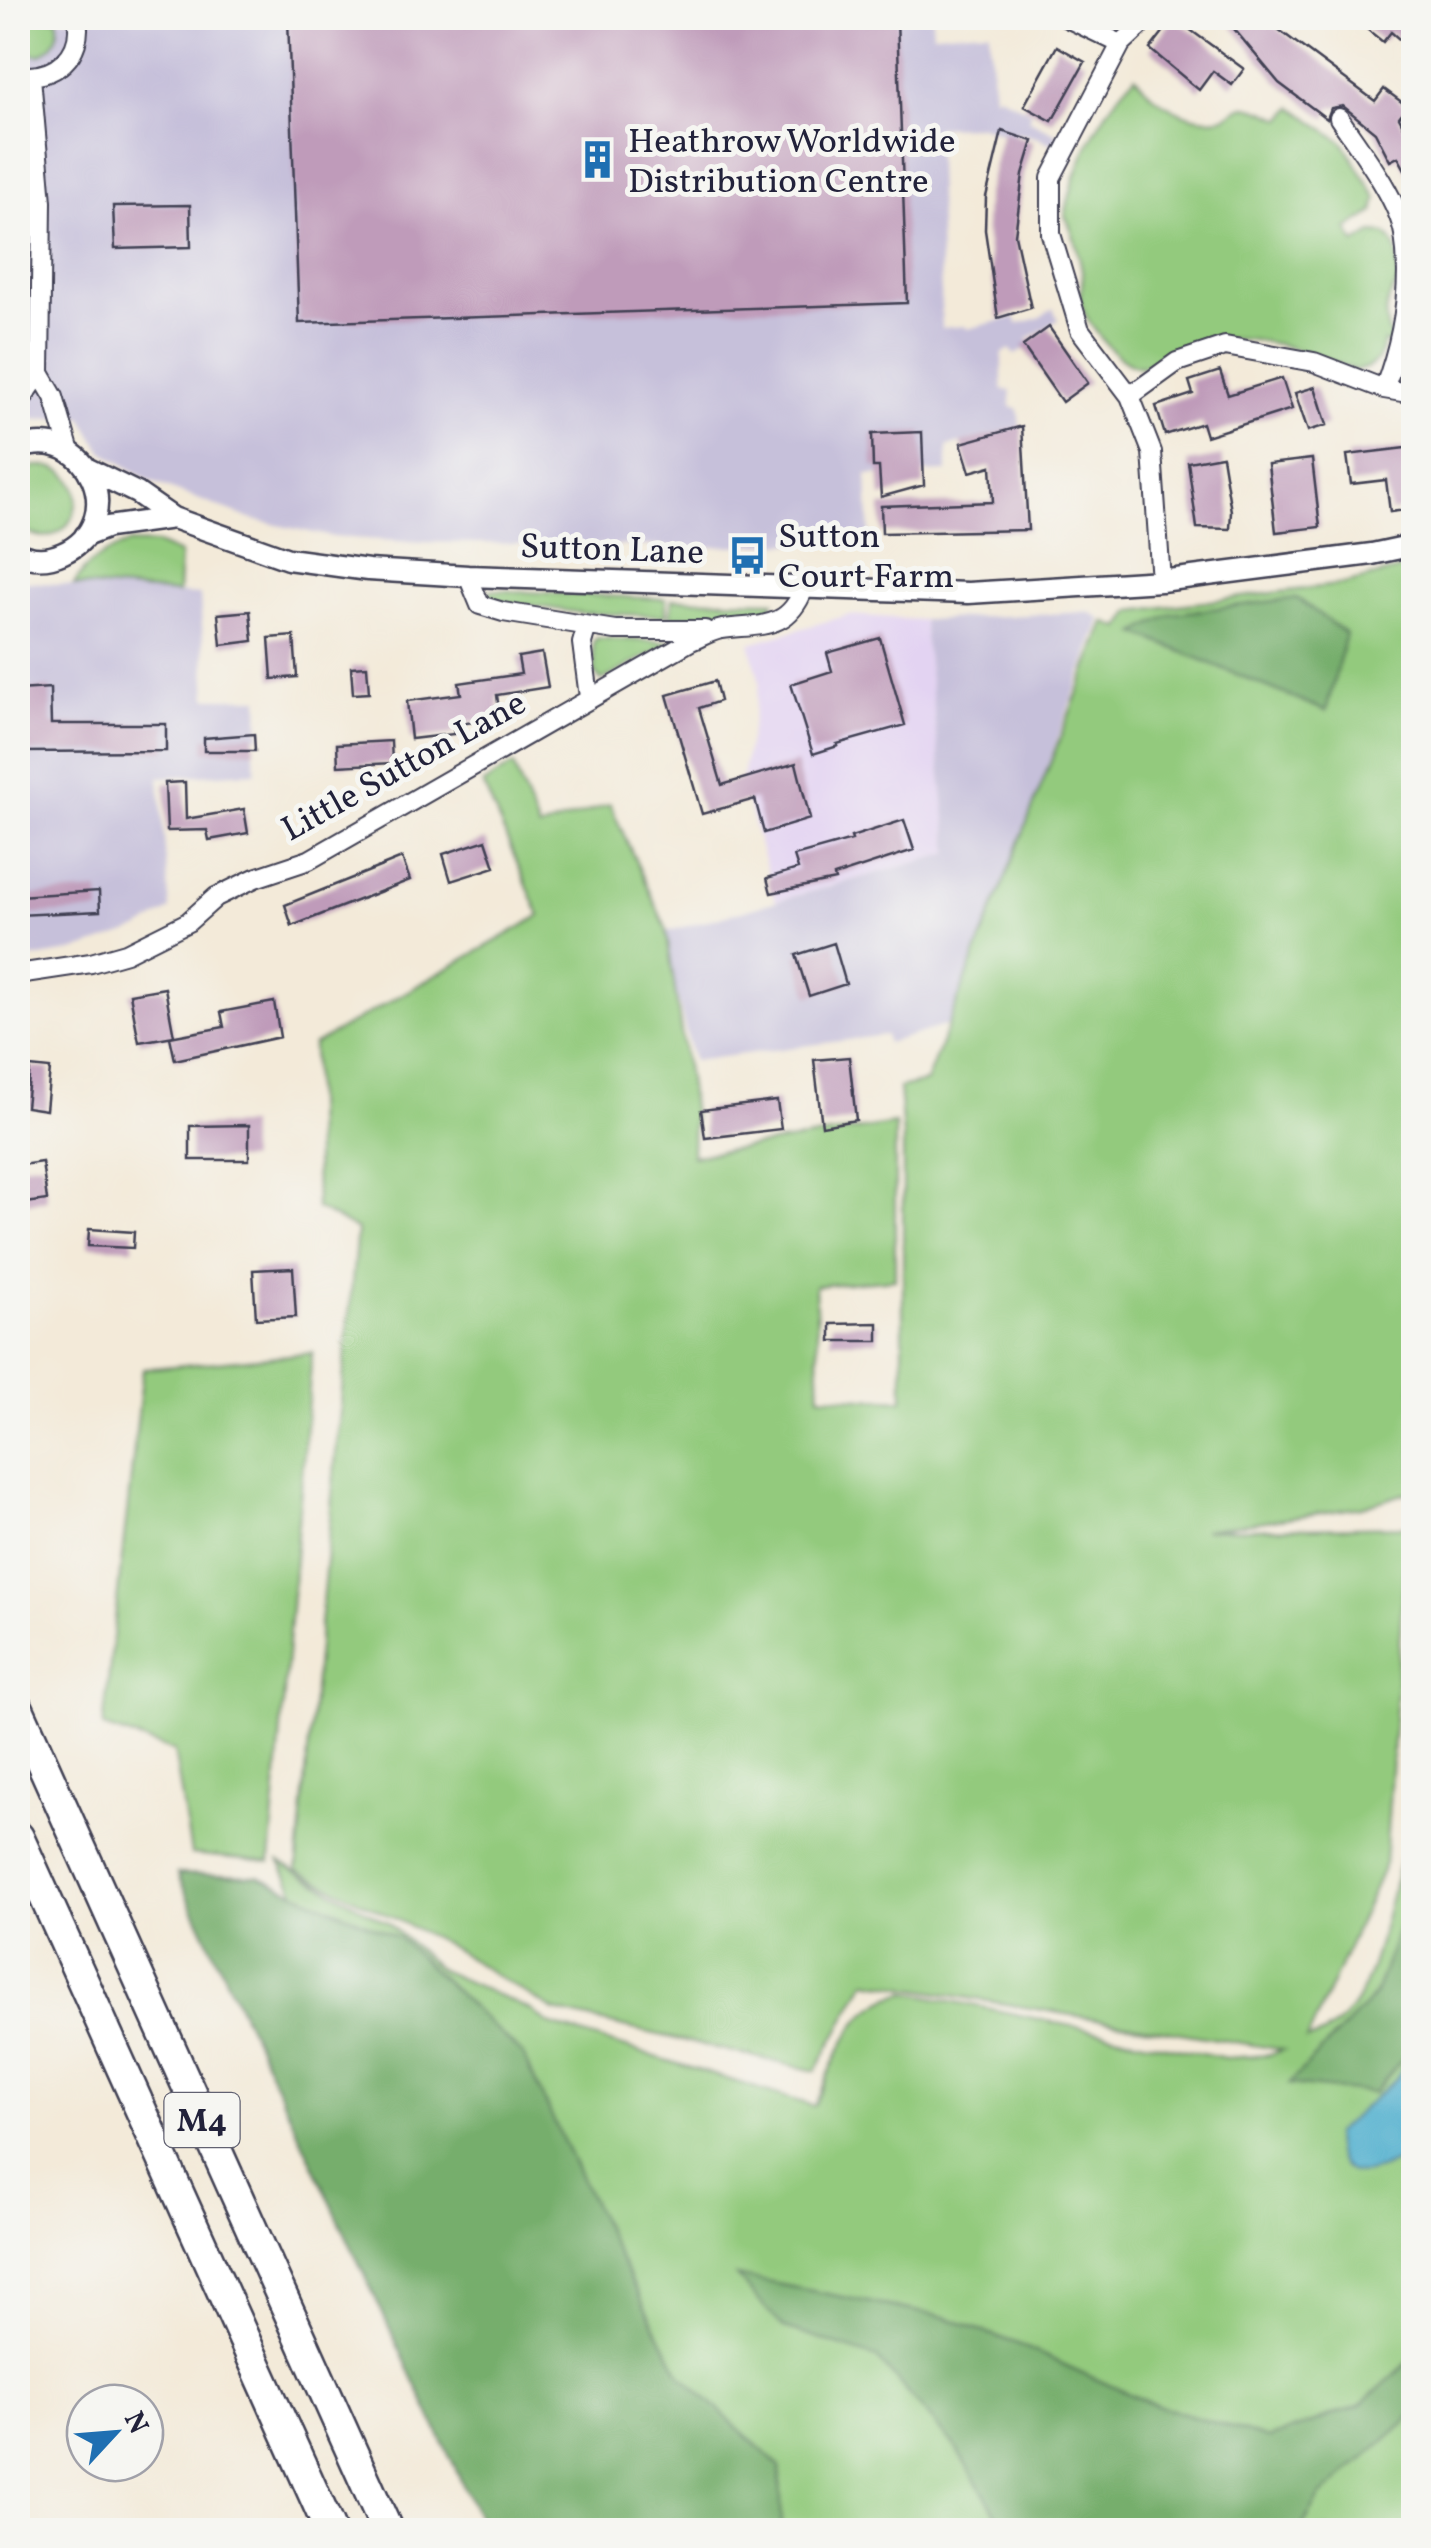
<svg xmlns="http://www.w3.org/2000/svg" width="1431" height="2548" font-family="Vollkorn,serif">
<rect width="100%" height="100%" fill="#f6f6f2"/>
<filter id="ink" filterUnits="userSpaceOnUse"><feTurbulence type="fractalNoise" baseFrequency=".01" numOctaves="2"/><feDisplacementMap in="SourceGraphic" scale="20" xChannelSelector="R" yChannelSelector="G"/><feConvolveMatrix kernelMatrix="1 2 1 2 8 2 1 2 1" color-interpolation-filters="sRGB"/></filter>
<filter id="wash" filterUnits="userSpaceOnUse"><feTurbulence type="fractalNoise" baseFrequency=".0048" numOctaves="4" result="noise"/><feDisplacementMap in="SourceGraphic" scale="40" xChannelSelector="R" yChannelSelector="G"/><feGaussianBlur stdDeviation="2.25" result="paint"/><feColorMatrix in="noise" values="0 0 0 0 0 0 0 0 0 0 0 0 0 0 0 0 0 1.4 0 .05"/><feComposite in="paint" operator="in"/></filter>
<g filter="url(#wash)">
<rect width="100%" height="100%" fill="#f3ead9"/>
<path fill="#e3d3f2" d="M849,615L923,620L950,853L776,901L741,781L760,683L750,643Z"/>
<path fill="#c6c0da" d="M18,18H932L933,33L989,30L994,97L997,94L1031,112L1028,119L1059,135L1053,145L1039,138L1015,132L1013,137L981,126L936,127L942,328L965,326L967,329L1015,317L1018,324L1039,318L1053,308L1058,320L1027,339L1031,345L1015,355L1010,349L1002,354V390L1011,391V407L1018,409L1020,426L947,447V472L867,475L870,540L707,547L412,542L333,537L253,520L150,481L102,451L82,417L18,420Z
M18,581L200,595L207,698H259L260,736L252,737L256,772L159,777L170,910L139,929L75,951L18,961Z
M1090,612L1101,619L954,1023L887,1043L885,1035L693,1061L662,933L950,853L923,620Z"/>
<path fill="#93ca7d" stroke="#5a765c" stroke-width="2.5" d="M18,18H57C61,35 56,47 39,55L18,52Z
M1135,76C1156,103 1190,125 1224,117C1233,114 1236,107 1245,106C1257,106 1272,115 1283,119L1293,107L1343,142L1377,198L1374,212L1348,229L1355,243L1373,233L1386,234C1401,247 1398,265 1398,284C1385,298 1382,320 1391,337L1390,343L1384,342C1380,360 1372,370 1354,370C1304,351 1253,330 1199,343C1178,349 1161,362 1140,367C1117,363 1084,322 1080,299C1080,293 1083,288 1083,283C1083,267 1073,229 1065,216C1075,163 1098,115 1135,76Z
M35,466C109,463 72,570 18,526V476Z
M129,543L157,544L180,554L178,593L74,585C86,561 105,553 129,543Z
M1413,566V1491L1362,1507L1203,1530L1407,1526L1385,1864L1307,2040C1365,2027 1377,1948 1390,1899C1399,1868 1407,1838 1413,1807V2530H623L280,1862L388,1923L440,1970L531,2010L549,2024L814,2106C837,2061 851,2001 909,1992L1226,2058L1270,2055L1283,2050L866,1981L816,2071L554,2011L442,1942L297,1870L357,1230L316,1208L313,1045L540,916L483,784L513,765L539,829L610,804L666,928L693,1114L692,1156L895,1124V1279L815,1286L820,1396L903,1400V1136L899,1088L926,1082L1105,622L1121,628L1132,611L1344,584Z
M491,590L666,599V616L581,613L487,599Z
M672,599L774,601L769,611L670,617Z
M597,638L672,642L601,681L595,673L593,642Z
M312,1353L270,1862L191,1854L174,1751L103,1727L143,1369Z"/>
<path fill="#76ae6c" stroke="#4c6854" stroke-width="2.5" d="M1297,598L1346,634L1326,711L1136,633L1171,614Z
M177,1874L258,1876L398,1937L522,2054L623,2266L681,2375L780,2467L782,2530H484Z
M1413,1890V2046L1374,2093L1289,2084L1374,1996Z
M736,2276L945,2317L1018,2344L1147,2402L1268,2439L1361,2405L1413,2358V2415L1320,2497L1300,2530H1006L958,2450L877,2358L784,2328Z"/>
<path fill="#4fafce" stroke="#386884" stroke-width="2.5" d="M1413,2045V2153C1378,2172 1334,2193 1334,2134L1398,2077Z"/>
<g id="blocks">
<path fill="#bf9bba" d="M288,18H897L907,303L299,323Z
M1174,18L1244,69L1232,85L1213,71L1199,90L1150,49Z
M1225,18H1263L1375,101L1384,89L1407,106L1399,117L1414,146V186L1398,157L1390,161L1375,132L1343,106L1331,108L1327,119L1279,83Z
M1353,18H1414V52L1391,32L1383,42Z
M1057,46L1085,62L1052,121L1024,106Z
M1002,131L1033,141L1023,174L1015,235L1031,308L998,318L985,230L986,197Z
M190,205L191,247L115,249L113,206Z
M1049,327L1088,383L1062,402L1023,346Z
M1220,371L1228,395L1282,378L1292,409L1206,436L1202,423L1165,435L1156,406L1193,394L1189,381Z
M1315,387L1327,425L1308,431L1295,393Z
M1022,426L1028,530L882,533L881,506L993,502L991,466L970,472L961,443Z
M922,432L924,485L881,497L879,467H873L872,434Z
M1414,447V509L1390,512L1386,480L1351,484L1347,455Z
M1222,456L1231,511L1230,529L1197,528L1188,462Z
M1312,459L1320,527L1276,532L1268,464Z
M250,611L253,641L221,645L218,614Z
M294,636L297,677L272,679L269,638Z
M880,638L905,725L837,744L838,746L813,754L791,684L832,671L827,653Z
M542,653L548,687L497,695L500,718L453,725L454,734L411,739L407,701L461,694L459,683L521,674L518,657Z
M367,666L369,693L353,694L351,667Z
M715,681L720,701L699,708L722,785L796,763L810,819L764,833L755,799L702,814L667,695Z
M50,688L51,724H166V751L18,752V690Z
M254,734L255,751H204V738Z
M391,741L392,763L338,766L337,744Z
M185,782L186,819L244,809L248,833L209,840L207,830L167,831L165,783Z
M904,820L914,850L834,876L835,880L771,893L767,878L798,869L794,856L852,840L851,837Z
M486,840L495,867L451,881L443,854Z
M402,858L410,880L292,926L285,905Z
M99,891L100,911L18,915V896Z
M834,943L846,984L809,996L796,955Z
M165,988L174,1036L139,1042L130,994Z
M274,1002L280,1037L175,1060L170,1037L224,1027L221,1012Z
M849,1057L856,1120L822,1126L814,1060Z
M30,1067L50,1069L46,1110L26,1107Z
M777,1101L781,1129L705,1138L701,1110Z
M249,1125V1160H190V1126Z
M42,1162L47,1200L26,1203L21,1165Z
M89,1229L134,1232L133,1248L88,1246Z
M293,1268L296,1317L256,1319L253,1270Z
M878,1323V1341H831V1324Z"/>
</g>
</g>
<g filter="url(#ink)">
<use href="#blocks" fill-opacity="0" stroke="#414053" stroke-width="2.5"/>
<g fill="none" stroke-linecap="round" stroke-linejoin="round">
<defs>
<path id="minor" d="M1067,18L1121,44
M1149,18L1121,44L1051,178V234L1080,330L1130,396L1152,452L1161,581
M18,75C54,81 84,55 77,18
M31,77L42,202L40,373L54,397L70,452
M1339,118C1360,149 1398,198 1404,234C1412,286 1402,341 1384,389
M1130,396L1177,362L1225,346L1314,362L1384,389L1414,394
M18,415L22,399L40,373
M468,576L480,605L503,612L615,630H705
M587,626L582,643L589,697
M18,974L91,963L126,953L188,922L216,897L255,878L309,860L691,641C701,637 711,631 722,629C760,624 788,631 804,588"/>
<path id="tertiary" d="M18,449C89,421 130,523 63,553C48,560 32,560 18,553
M88,469L137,493L173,518L288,559L368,570L468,576L968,593L1161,581L1372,554L1414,545
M85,536L108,527L173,518"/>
<path id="motorway" d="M18,1709L387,2530
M18,1837L330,2530"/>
</defs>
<use href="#minor" stroke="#414053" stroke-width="22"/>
<use href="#tertiary" stroke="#414053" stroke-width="25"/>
<use href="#motorway" stroke="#414053" stroke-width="35"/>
<use href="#minor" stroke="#fff" stroke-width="18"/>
<use href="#tertiary" stroke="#fff" stroke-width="20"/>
<use href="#motorway" stroke="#fff" stroke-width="30"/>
</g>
</g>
<defs>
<symbol id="building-bare" viewBox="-9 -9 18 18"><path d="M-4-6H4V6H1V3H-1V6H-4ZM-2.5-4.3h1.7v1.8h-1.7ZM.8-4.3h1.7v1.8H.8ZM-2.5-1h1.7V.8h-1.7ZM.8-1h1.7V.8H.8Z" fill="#1f6fb2" stroke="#f6f6f2" stroke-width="2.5" paint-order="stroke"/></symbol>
<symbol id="bus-bare" viewBox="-9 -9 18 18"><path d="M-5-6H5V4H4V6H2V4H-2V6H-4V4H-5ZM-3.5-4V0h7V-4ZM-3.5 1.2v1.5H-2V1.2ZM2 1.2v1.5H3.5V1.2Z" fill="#1f6fb2" stroke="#f6f6f2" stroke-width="2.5" paint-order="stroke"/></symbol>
</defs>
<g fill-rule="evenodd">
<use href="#building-bare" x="570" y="132" width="55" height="55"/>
<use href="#bus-bare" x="720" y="528" width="55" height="55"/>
</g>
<g text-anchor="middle" stroke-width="10" stroke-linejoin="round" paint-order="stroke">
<rect fill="#f6f6f2" stroke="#626272" stroke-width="2.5" x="164.5" y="2093" width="75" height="54" rx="8"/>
<g font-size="32" font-weight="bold" fill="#22223b">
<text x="202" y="2131">M4</text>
</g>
<g font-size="35" fill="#22223b" stroke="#f6f6f2" text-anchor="start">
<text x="628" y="152">Heathrow Worldwide<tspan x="628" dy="40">Distribution Centre</tspan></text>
<text x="778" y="547">Sutton<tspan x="778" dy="40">Court Farm</tspan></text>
</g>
<g font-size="35" fill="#22223b" stroke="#f6f6f2">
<text transform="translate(612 548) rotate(2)" y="12">Sutton Lane</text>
<text transform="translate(403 765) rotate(-29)" y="12">Little Sutton Lane</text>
</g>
</g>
<rect width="1431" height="2548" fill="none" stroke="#f6f6f2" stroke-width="60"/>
<g transform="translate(115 2433) rotate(64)"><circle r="48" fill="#f6f6f2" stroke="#a1a1a9" stroke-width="2.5"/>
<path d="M0-8L18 38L0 25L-18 38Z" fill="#1f6fb2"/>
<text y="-15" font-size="28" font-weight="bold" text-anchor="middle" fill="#22223b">N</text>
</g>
</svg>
